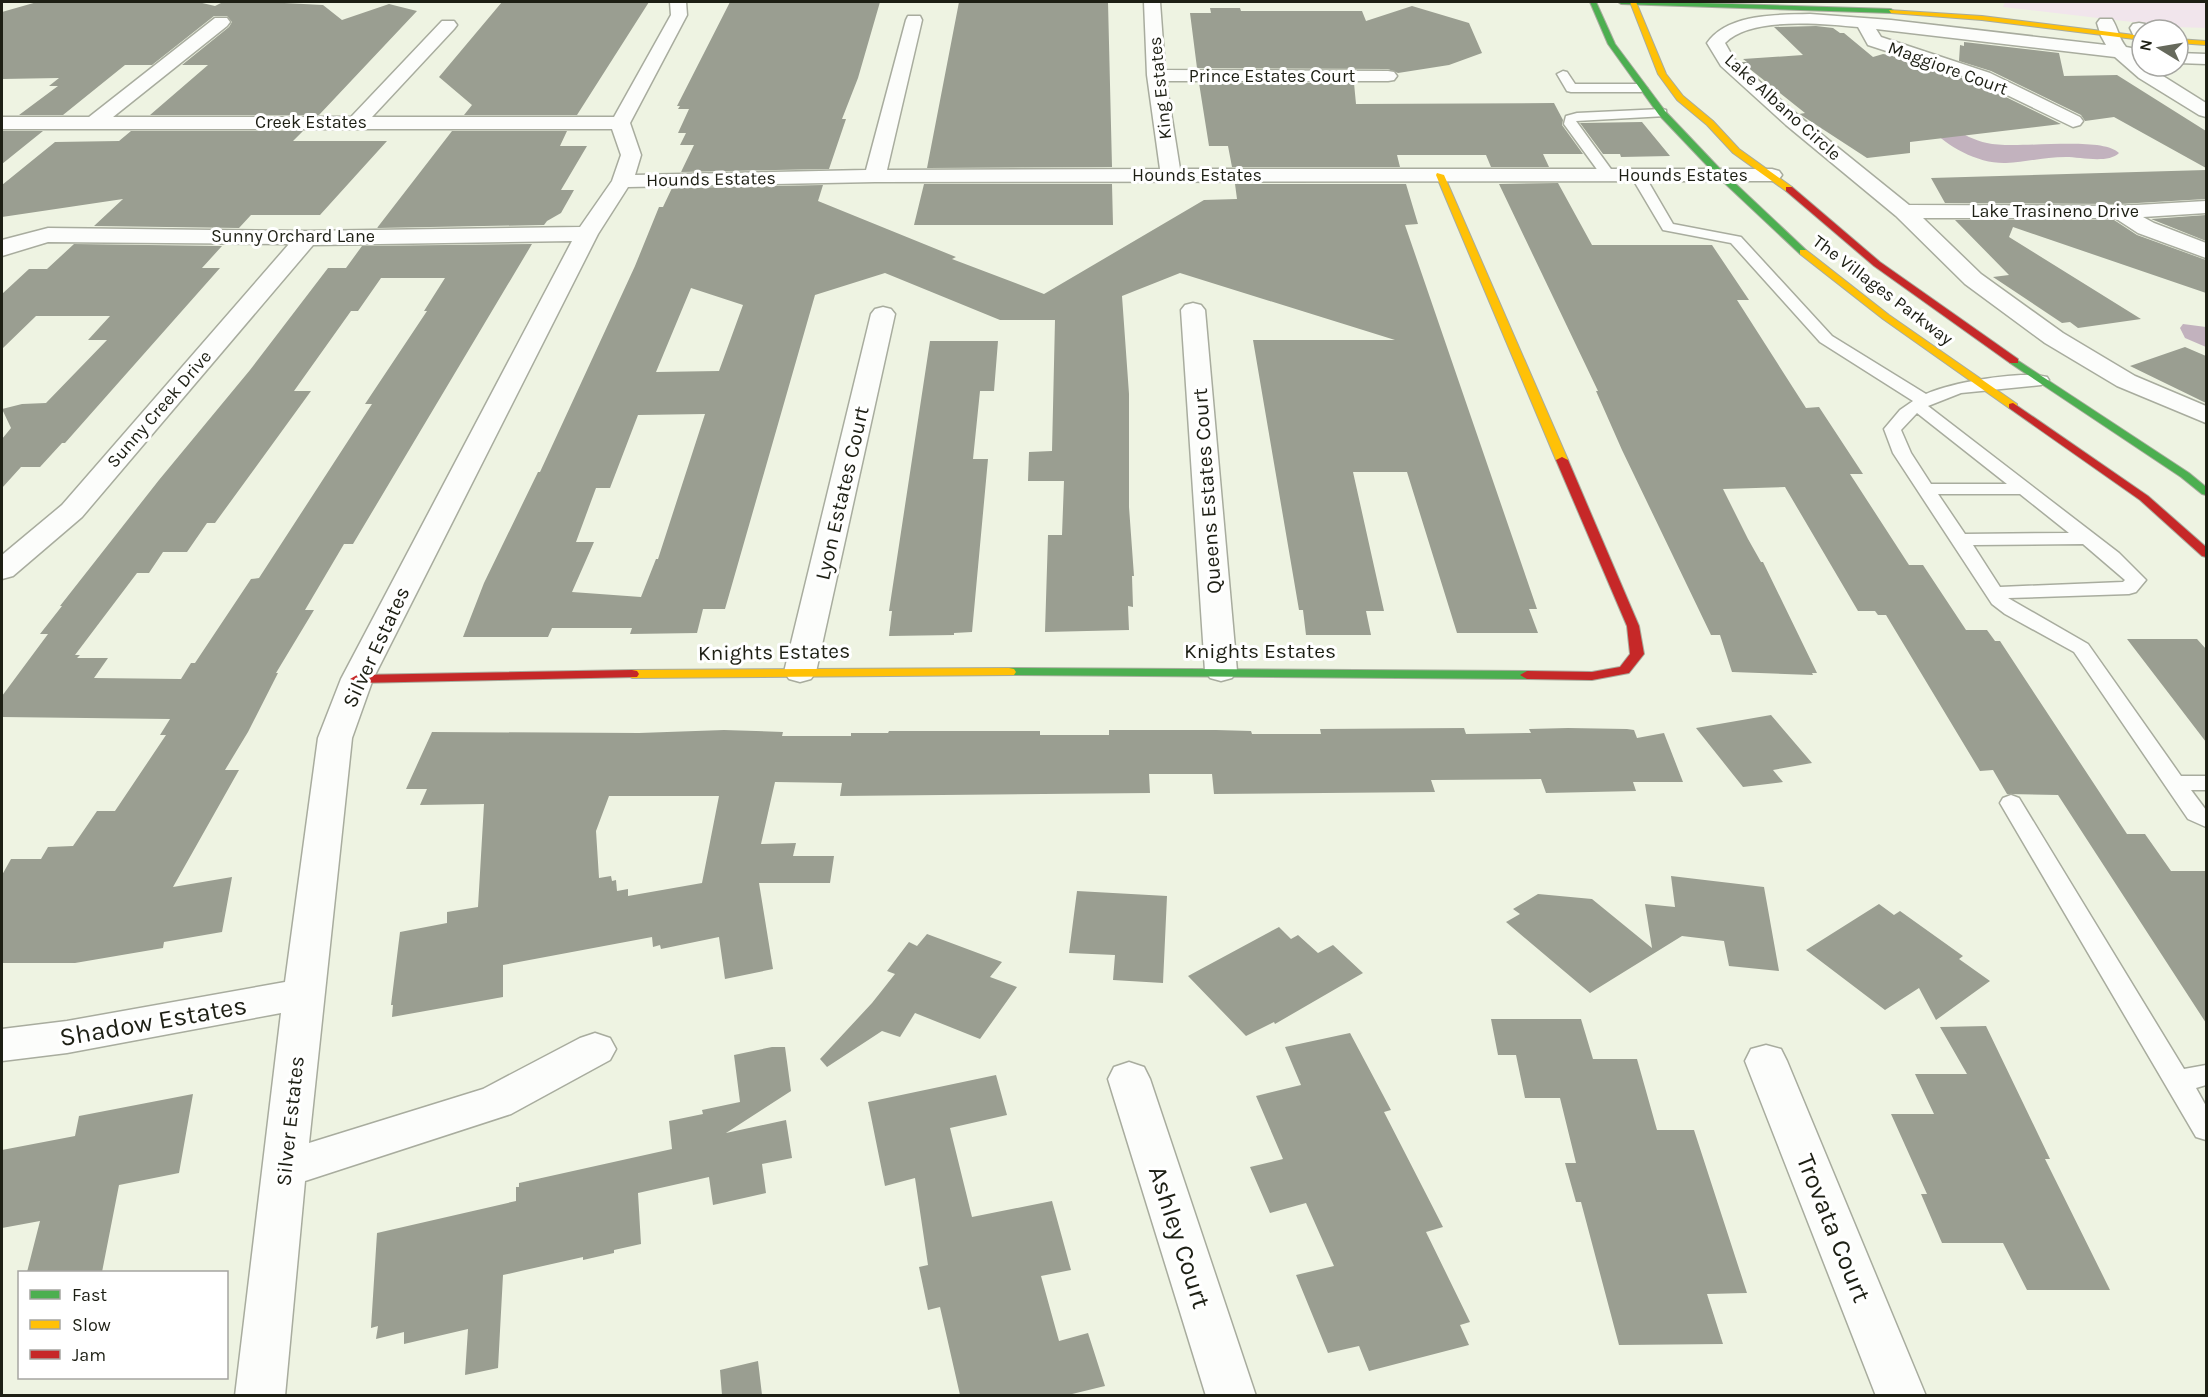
<svg xmlns="http://www.w3.org/2000/svg" width="2208" height="1397" font-family="Karla,sans-serif">
<rect width="100%" height="100%" fill="#eef3e2"/>
<path fill="#f1e5ec" d="M2005,2H2206V28L2175,27L2003,7Z"/>
<path fill="#c2b2be" d="M1918,107C1939,119 1963,138 1987,143C2015,150 2102,135 2119,153C2108,164 2080,157 2066,157C2045,157 2026,162 2006,163C1979,164 1947,147 1929,127C1924,122 1921,113 1918,107Z
M2183,324L2206,327V347L2185,338L2180,328Z"/>
<path fill="#9a9e91" fill-rule="evenodd" d="M37,2H198L215,6L223,2H265L323,5L342,20L389,4L417,11L319,115H150L208,65H182L229,27L232,22L227,16H214L152,65H125L63,115H19L58,86H49L59,78L2,79V12Z
M502,2H649L577,115H464L472,105L439,77Z
M730,2H880L858,78L842,119H846L829,169L681,172L694,145H680L686,133H678L689,109H678L680,106H677Z
M959,2H1108L1112,167L927,168Z
M1412,6L1469,23L1482,53L1449,65L1398,73L1388,69L1197,68L1190,13H1211L1210,8H1240L1241,11H1362L1366,21Z
M1816,26L1833,28L1840,33H1844L1873,57L1883,54L1895,56L1977,83L2061,124L1910,142V153L1867,158L1801,115L1799,114L1805,113L1741,62H1747L1743,59L1803,55L1774,27Z
M1964,42L2059,53L2064,76L2117,75L2206,131V168L2114,117L2085,121L2081,115L1991,71L1959,61L1960,45L1964,46Z
M1199,83H1354L1356,104L1554,103L1563,120L1562,125L1583,154H1543L1549,167H1491L1486,155H1397L1400,167H1232L1228,146H1209Z
M1642,122L1670,156L1621,157L1620,154H1603L1580,123Z
M2,131H43L2,164Z
M131,131H303L293,141H387L320,215H251L239,228L94,226L123,199L2,217V185L55,142L119,141Z
M452,131H567L560,146H587L561,190H574L561,213L547,221L544,225L377,228Z
M2206,170V199L2120,204L1945,203L1931,178Z
M1558,183L1592,245H1712L1749,300H1737L1806,408L1819,407L1863,474H1850L1909,565H1923L1966,630H1987L1995,641H2000L2127,834H2145L2171,871H2206V1023L2058,795L2007,794L1993,770L1980,771L1886,615H1878L1875,611H1858L1785,487L1723,489L1748,539L1761,562H1763L1817,673H1812L1813,675L1732,672L1720,635H1711L1622,450L1596,391H1598L1499,184Z
M924,184H1112L1113,225H914Z
M1235,184H1406L1418,224L1405,225L1537,609H1529L1538,633H1457L1407,472H1353L1384,611H1366L1371,635H1306L1303,610H1299L1253,340H1395L1180,273L1122,296L1129,394V507L1134,576H1132L1133,607L1128,606L1129,630L1045,632L1048,535H1062L1064,481H1028L1029,452L1052,451L1055,320H1000L885,273L815,295L725,609H703L697,633L630,634L632,628H552L548,637H463L484,583L538,472H540L635,266L659,207H663L672,188L823,185L818,201L956,257L952,259L1044,294L1204,200L1237,199ZM691,288L743,305L719,371L656,372ZM705,414L658,559H656L641,597L572,592L594,542H576L596,488H610L638,415Z
M2206,215V241L2151,219Z
M1955,220H2114L2137,235L2206,260V293L2013,227L2009,237L2141,319L2078,328L2070,322L2062,323L1993,277L2009,275Z
M74,244L222,246L202,268H220L65,443H62L40,467H21L2,488V439L11,428L2,409L22,404L46,403L107,340H88L110,316H36L2,349V294L29,269H47Z
M532,244L353,544H344L305,610H314L276,673H278L248,732L225,770H239L173,887L232,877L222,932L164,942L163,948L75,963H2V875L11,859H41L48,847L73,846L97,811H115L166,735H160L170,719L2,717V696L48,634H40L62,606H60L159,480L250,370L328,268H346L362,246ZM381,278H445L424,311H427L365,404H372L259,578L251,579L195,663H191L181,679L94,678L108,658H77L80,655H75L137,573H149L163,552H187L207,523H215L311,391H294L351,311H358Z
M930,341H998L994,391H980L973,459H988L972,632L954,633V635L889,636L892,611H889Z
M2185,347L2206,356V403L2130,366Z
M2127,639H2197L2206,649V742Z
M1771,715L1812,763L1773,770L1783,782L1743,787L1696,728Z
M1464,728L1466,734L1531,733L1529,729L1568,728L1627,729L1634,730L1637,738L1664,733L1683,782H1633L1636,791L1546,793L1541,779L1431,780L1435,792L1214,794L1212,774H1149L1150,793L840,796L842,783L775,782L761,844L796,843L793,856H834L830,883H759L773,969L725,979L719,937L661,949L660,945L653,947L652,937L503,965V997L392,1017L393,1005H391L400,932L447,923V912L478,907L484,804L420,805L427,789H406L432,732L639,733L724,730L783,732L782,736H851V733H888L889,731H1040V735H1109V730H1216L1251,731L1252,734H1321L1320,729ZM609,796H719L702,883L628,896V889L617,891L616,880L612,881L611,876L599,878L596,831Z
M1671,876L1764,887L1779,971L1729,966L1724,941L1682,936L1590,993L1506,922L1520,914L1513,909L1538,894L1592,899L1652,948L1645,904L1675,907Z
M1077,891L1167,896L1163,983L1113,980L1115,955L1069,953Z
M1879,904L1894,915L1900,911L1963,956L1959,959L1990,981L1936,1020L1919,988L1885,1010L1806,950Z
M1279,927L1291,939L1298,935L1318,953L1333,945L1363,973L1275,1024L1274,1022L1246,1036L1188,976Z
M927,934L1002,962L990,977L1017,987L980,1039L915,1013L900,1037L882,1031L827,1067L820,1059L872,1003L895,974L887,971L909,942L917,946Z
M1491,1019H1581L1593,1059H1637L1657,1130H1694L1747,1293L1707,1294L1723,1344L1619,1345L1581,1202H1576L1565,1163H1576L1560,1098H1525L1516,1055H1498Z
M1986,1026L2050,1159H2045L2110,1290H2027L2003,1243H1942L1921,1194H1927L1891,1114H1934L1915,1074H1967L1940,1027Z
M1350,1033L1391,1110L1384,1112L1443,1227L1426,1232L1470,1322L1460,1325L1469,1345L1369,1371L1359,1346L1328,1353L1296,1275L1334,1266L1306,1203L1270,1213L1250,1167L1283,1159L1256,1096L1301,1085L1285,1047Z
M772,1047H785L791,1091L726,1133L786,1120L792,1158L762,1164L766,1193L713,1205L709,1177L638,1193L641,1244L614,1250V1253L583,1260V1257L503,1275L498,1368L465,1375L468,1329L404,1344V1332L376,1339L378,1326L371,1328L377,1233L516,1201V1187H519V1183L672,1149L669,1121L703,1114L702,1110L740,1102L734,1055Z
M996,1075L1007,1115L950,1128L972,1217L1052,1201L1071,1270L1041,1276L1059,1341L1088,1333L1105,1386L1068,1395H960L940,1307L928,1310L919,1267L928,1265L915,1178L885,1186L868,1102Z
M193,1094L179,1173L119,1185L102,1272H27L40,1221L2,1228V1150L75,1136L79,1116Z
M758,1361L762,1395H722L720,1370Z"/>
<g fill="none" stroke-linecap="round" stroke-linejoin="round">
<defs>
<path id="lane" d="M1563,71L1567,72L1575,84H1641L1647,88L1641,92H1571L1567,91L1557,74Z
M1662,109L1666,110V116L1576,121L1616,176L1609,180L1604,179L1564,124L1566,116L1577,113Z
M1638,172L1645,176L1673,224L1741,237L1832,336L1926,394C1950,383 2021,370 2047,377L2049,380L2041,385L1961,393L1928,406L2119,553L2146,580L2136,592L2129,594L2008,598L2088,644L2181,776H2206V790H2191L2206,810V827L2188,819L2074,652L2005,614L1992,604L1893,453L1884,429L1900,410L1913,401L1820,342L1731,243L1663,230L1631,176ZM1917,413L2007,484H1931L1911,453L1901,430ZM1938,494H2020L2069,533L1965,534ZM2083,544L2125,580L2123,582L2000,587L1973,545Z
M2011,795L2019,798L2184,1069L2206,1065V1085L2196,1088L2206,1106V1140L2196,1137L2000,803L2003,798Z"/>
<path id="street" d="M670,2H686L687,15L630,123L641,155L635,175L866,170L906,20L908,16H920L922,20L887,170L1160,169L1147,75L1144,2H1160L1165,70L1388,71L1394,72L1397,76L1394,80L1388,81H1166L1180,169H1772L1779,171L1782,175L1779,179L1772,181L875,182L628,187L598,234L373,679L352,738L309,1143L483,1089L580,1038L595,1033L610,1038L616,1049L610,1060L511,1114L305,1181L285,1396H235L281,1013L67,1053L2,1061V1029L67,1021L285,982L318,738L341,679L572,241L313,245L82,517L13,576L2,579V555L62,505L289,244L48,242L2,256V240L48,228L307,231L580,227L612,181L621,155L612,129H2V117H89L215,18H227L230,22L227,26L113,117H351L442,21H454L457,25L454,29L372,117H614L671,15Z
M1810,14L1891,20L2106,45L2101,36L2097,23L2100,19H2112C2118,28 2119,39 2126,47L2142,50V60H2139L2142,66H2147L2206,103V117L2199,115L2139,78L2115,57L1876,29L1881,37L1990,73L2080,117L2083,121L2080,125L2073,127L1978,81L1868,45L1858,27C1823,24 1751,16 1725,43L1734,59L1800,117L1909,205L2120,206L2206,201V213L2143,217L2154,223L2206,243V258L2138,233L2115,218H1923L1981,274L2063,333L2135,376L2206,406V423L2117,386L2045,343L1965,284L1896,216L1786,125L1721,66L1707,43C1728,13 1777,15 1810,14Z
M2139,23L2145,24L2148,30H2142V42L2136,41L2130,28L2133,24Z
M2178,53L2206,54V64L2178,63Z
M1193,303L1201,305L1205,310L1237,671L1232,678L1221,681L1210,678L1205,671L1181,310L1185,305Z
M883,307L891,309L895,314L816,672L811,679L800,682L789,679L784,672L871,314L875,309Z
M1766,1045L1781,1049L1787,1061L1926,1396H1876L1745,1061L1751,1049Z
M1129,1062L1144,1067L1150,1079L1256,1396H1206L1108,1079L1114,1067Z"/>
<path id="fast" d="M1590,2H1596L1615,44L1665,111L1723,172L1806,250V254H1800L1717,176L1659,115L1608,44Z
M1618,2H1667L1891,9L1894,11L1891,13L1621,4Z
M2014,358L2189,473L2206,487V495L2202,494L2181,477L2010,363V359Z
M1009,668L1527,671L1534,675L1527,679L1004,675L1002,672L1004,669Z"/>
<path id="slow" d="M1630,2H1636L1666,74L1683,96L1713,121L1739,149L1792,187V191H1786L1733,153L1707,125L1677,100L1658,74Z
M1889,10L1982,16L2142,36V40L1982,20L1891,13Z
M2178,39L2206,41V45L2178,43Z
M1437,173L1444,175L1568,460L1566,462L1562,463L1556,460L1436,175Z
M1800,250H1806L1889,315L2017,404V408H2009L1883,319L1800,254Z
M1009,668L1014,669L1016,672L1014,675L632,678L625,674L632,670Z"/>
<path id="jam" d="M1786,187H1792L1880,262L2018,359V363H2010L1874,266L1786,191Z
M2013,403L2148,496L2206,547V557L2202,556L2140,500L2009,408V404Z
M1562,457L1568,460L1639,626L1644,654L1629,673L1592,680L1527,679L1520,675L1527,671L1592,672L1620,667L1630,654L1627,626L1556,460Z
M632,670L637,671L639,674L637,677L357,683L350,679L357,675Z"/>
</defs>
<use href="#lane" stroke="#a8ac9e" stroke-width="3"/>
<use href="#street" stroke="#a8ac9e" stroke-width="3"/>
<use href="#fast" stroke="#a8ac9e" stroke-width="2"/>
<use href="#slow" stroke="#a8ac9e" stroke-width="2"/>
<use href="#jam" stroke="#a8ac9e" stroke-width="2"/>
<use href="#lane" fill="#fcfdfb" fill-rule="evenodd"/>
<use href="#street" fill="#fcfdfb" fill-rule="evenodd"/>
<use href="#fast" fill="#4caf50" fill-rule="evenodd"/>
<use href="#slow" fill="#ffc107" fill-rule="evenodd"/>
<use href="#jam" fill="#c62828" fill-rule="evenodd"/>
</g>
<g text-anchor="middle" stroke-width="6" stroke-linejoin="round" paint-order="stroke">
<g font-size="18" fill="#1d1f14" stroke="#fff">
<text transform="translate(1948 68) rotate(20)" y="6">Maggiore Court</text>
<text x="1272" y="82">Prince Estates Court</text>
<text transform="translate(1160 88) rotate(-96)" y="6">King Estates</text>
<text transform="translate(1783 107) rotate(42)" y="6">Lake Albano Circle</text>
<text x="311" y="128">Creek Estates</text>
<text x="1197" y="181">Hounds Estates</text>
<text x="1683" y="181">Hounds Estates</text>
<text transform="translate(711 179) rotate(-1)" y="6">Hounds Estates</text>
<text x="2055" y="217">Lake Trasineno Drive</text>
<text x="293" y="242">Sunny Orchard Lane</text>
<text transform="translate(1883 290) rotate(37)" y="6">The Villages Parkway</text>
<text transform="translate(159 409) rotate(-49)" y="6">Sunny Creek Drive</text>
</g>
<g font-size="21" fill="#1d1f14" stroke="#fff">
<text transform="translate(1207 491) rotate(-94)" y="7">Queens Estates Court</text>
<text transform="translate(842 493) rotate(-77)" y="7">Lyon Estates Court</text>
<text transform="translate(376 647) rotate(-65)" y="7">Silver Estates</text>
<text x="1260" y="658">Knights Estates</text>
<text transform="translate(774 652) rotate(-1)" y="7">Knights Estates</text>
<text transform="translate(290 1121) rotate(-84)" y="7">Silver Estates</text>
</g>
<g font-size="26" fill="#1d1f14" stroke="#fff">
<text transform="translate(153 1021) rotate(-10)" y="9">Shadow Estates</text>
<text transform="translate(1834 1228) rotate(68)" y="9">Trovata Court</text>
<text transform="translate(1180 1237) rotate(72)" y="9">Ashley Court</text>
</g>
</g>
<rect width="2208" height="1397" fill="none" stroke="#1d1f14" stroke-width="6"/>
<rect x="18" y="1271" width="210" height="108" fill="#ffffff" stroke="#a5a5a1" stroke-width="1.5"/>
<rect x="30" y="1290" width="30" height="9" fill="#4caf50" stroke="#a5a5a1" stroke-width="1.5"/>
<text x="72" y="1301" font-size="18" fill="#1d1f14">Fast</text>
<rect x="30" y="1320" width="30" height="9" fill="#ffc107" stroke="#a5a5a1" stroke-width="1.5"/>
<text x="72" y="1331" font-size="18" fill="#1d1f14">Slow</text>
<rect x="30" y="1350" width="30" height="9" fill="#c62828" stroke="#a5a5a1" stroke-width="1.5"/>
<text x="72" y="1361" font-size="18" fill="#1d1f14">Jam</text>
<g transform="translate(2160 48) rotate(281)"><circle r="28" fill="#ffffff" stroke="#a5a5a1" stroke-width="1.5"/>
<path d="M0-4.5L10 22L0 15L-10 22Z" fill="#66695c"/>
<text y="-9" font-size="16" font-weight="bold" text-anchor="middle" fill="#1d1f14">N</text>
</g>
</svg>
